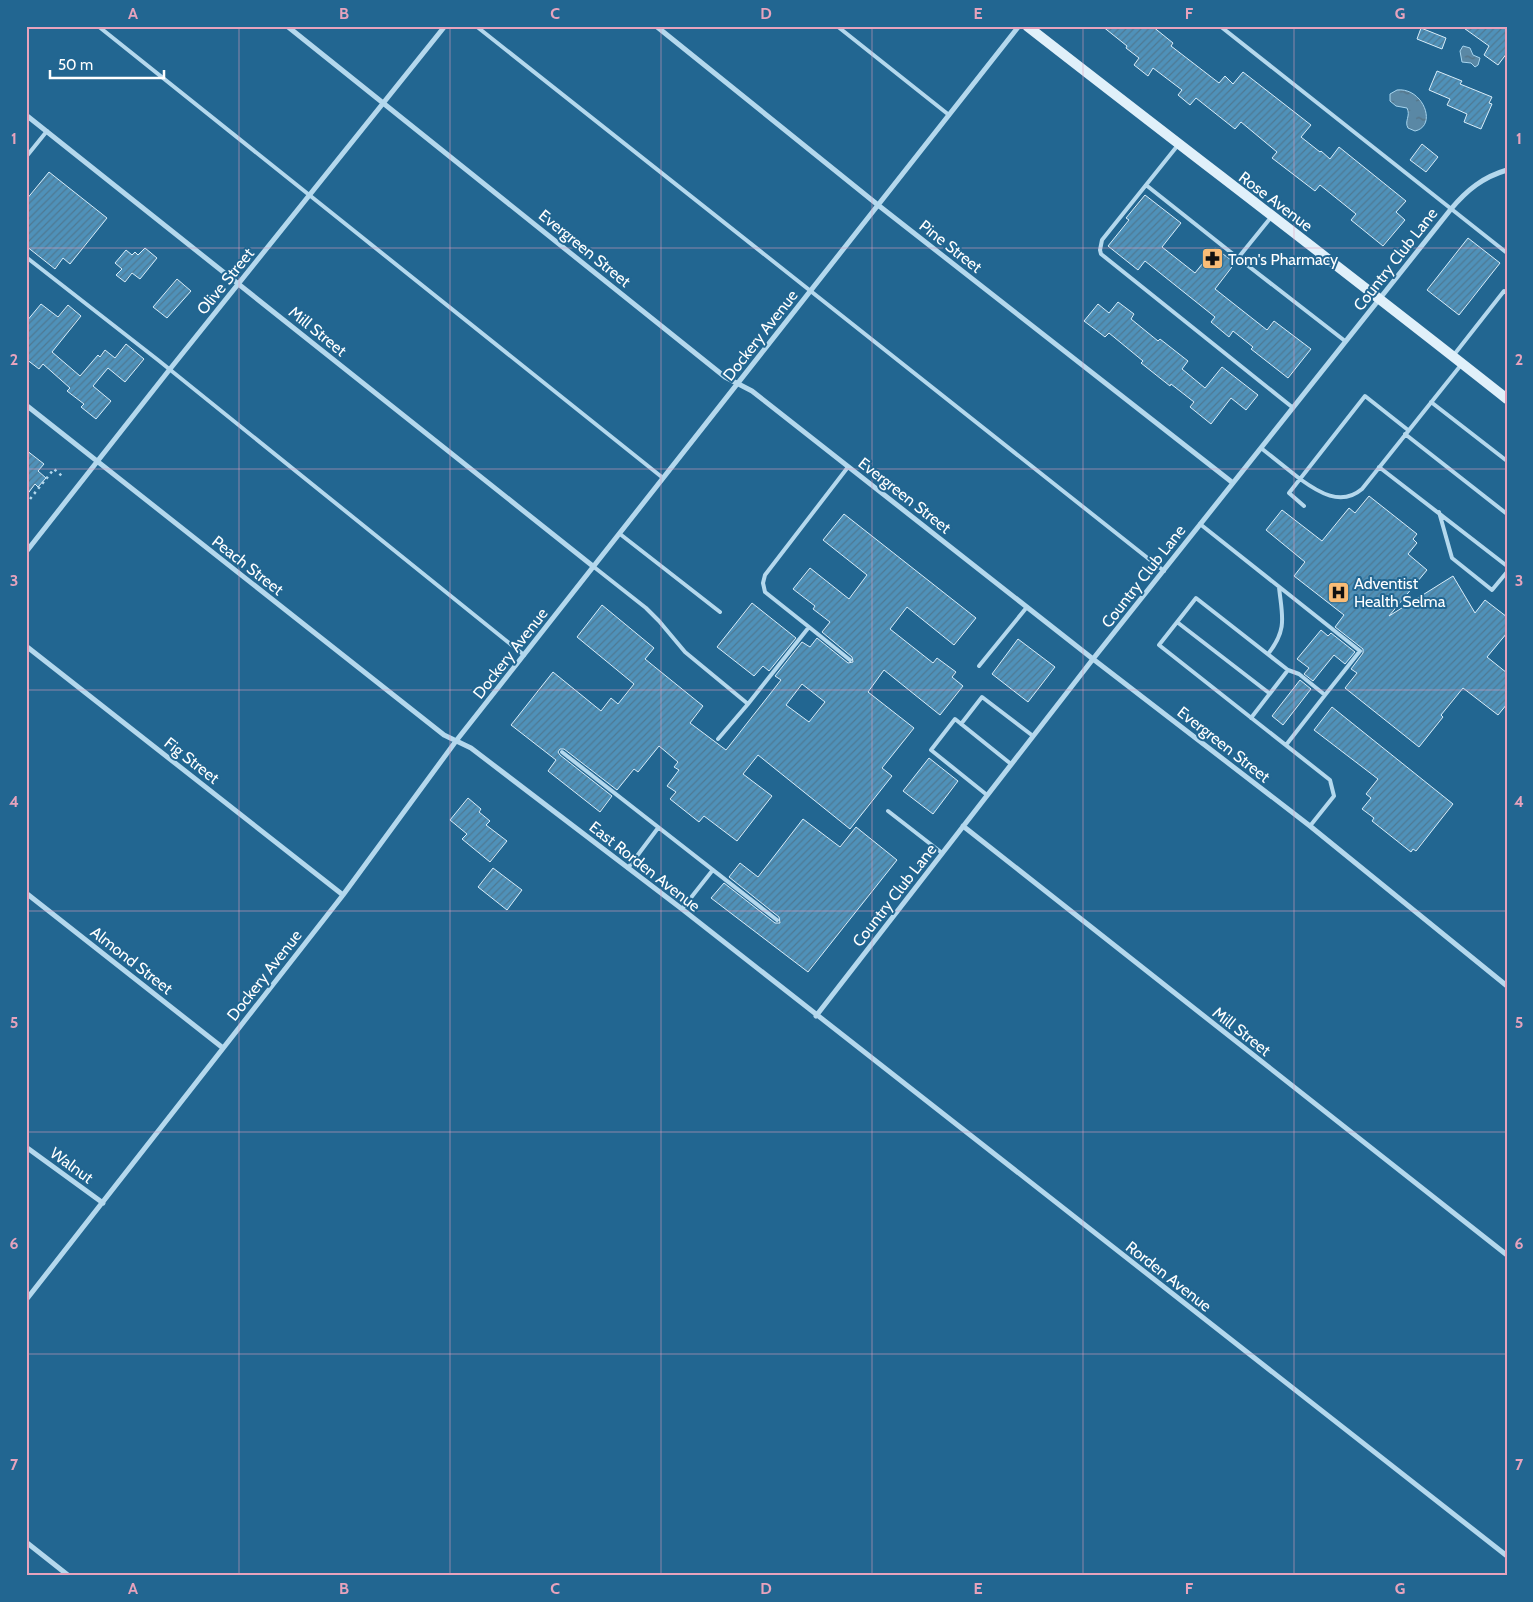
<svg xmlns="http://www.w3.org/2000/svg" width="1533" height="1602" font-family="Cabin,sans-serif">
<defs>
<pattern id="water-ripples" width="26" height="14" patternUnits="userSpaceOnUse" patternTransform="scale(1.25)"><rect width="26" height="14" fill="#5a88a5"/><path d="M2 4q2-2 4 0t4 0M15 11q2-2 4 0t4 0" fill="none" stroke="#547081"/></pattern>
<pattern id="building-hatch" width="6" height="6" patternUnits="userSpaceOnUse" patternTransform="scale(1.25)"><rect width="6" height="6" fill="#4f91b9"/><path d="M-1 1l2-2M0 6l6-6M5 7l2-2" fill="none" stroke="#4e7993"/></pattern>
</defs>
<rect width="100%" height="100%" fill="#226691"/>
<path fill="url(#water-ripples)" stroke="#a8d5ee" d="M1463,46L1470,48L1473,55L1480,58L1478,65L1475,67L1471,63L1462,62L1460,51Z
M1397,90C1423,87 1438,126 1415,131L1408,128C1404,121 1411,116 1407,108L1396,106L1390,101V94Z"/>
<path fill="url(#building-hatch)" stroke="#d9edf9" fill-rule="evenodd" d="M1102,26H1152L1173,43L1171,46L1219,83L1225,76L1233,84L1243,72L1311,125L1301,137L1320,152L1321,151L1330,159L1339,147L1406,201L1396,212L1405,220L1383,246L1351,220L1356,214L1320,185L1315,191L1272,158L1277,152L1241,122L1235,129L1196,98L1190,105L1178,95L1182,90L1153,68L1148,76L1134,65L1139,58L1126,48L1127,46Z
M1461,26H1507V53L1498,65L1484,55L1489,46Z
M1421,28L1446,38L1442,49L1417,39Z
M1437,71L1462,81L1460,84L1492,97L1489,103L1492,104L1481,129L1464,122L1467,114L1447,105L1450,99L1429,90Z
M1422,144L1438,157L1426,172L1410,160Z
M49,172L107,218L70,264L63,258L55,269L26,246V200Z
M1145,195L1181,223L1162,247L1195,273L1215,248L1235,263L1215,289L1267,330L1274,321L1311,349L1288,378L1251,349L1253,347L1233,331L1229,337L1211,322L1215,317L1145,261L1138,270L1108,246L1129,220L1126,218Z
M1468,238L1500,263L1459,315L1427,290Z
M145,248L157,258L140,279L132,273L125,282L116,275L122,269L115,263L126,250L132,255L135,252L138,255Z
M177,279L191,291L167,318L153,307Z
M1118,302L1134,314L1131,319L1158,341L1160,339L1188,361L1182,369L1205,388L1222,367L1258,395L1246,410L1231,398L1211,424L1190,407L1194,402L1171,384L1170,386L1141,363L1143,361L1109,333L1105,337L1084,321L1098,304L1109,313Z
M41,304L58,317L68,305L81,316L52,352L80,376L98,355L100,357L105,350L115,358L126,344L144,359L125,382L108,368L93,386L111,401L96,419L81,407L84,404L67,391L70,388L43,364L39,369L26,359V322Z
M26,450L44,464L38,471L46,478L38,487L35,484L26,496Z
M1369,496L1417,534L1413,539L1417,543L1408,554L1427,570L1389,616L1453,576L1475,613L1485,600L1507,617V633L1487,657L1507,673V704L1498,715L1463,688L1441,715L1443,717L1419,747L1345,688L1357,673L1351,669L1363,653V649L1335,627L1344,615L1294,576L1305,562L1266,530L1282,510L1322,541L1349,508L1355,513Z
M844,514L976,618L954,645L907,607L890,629L933,663L937,658L956,672L952,677L963,686L940,715L884,670L868,692L914,728L882,768L892,776L850,829L758,755L743,774L772,796L737,841L704,816L699,822L670,799L676,792L667,786L679,770L674,767L678,762L659,746L638,772L634,769L617,790L564,749H560L558,752L560,755L612,796L600,812L548,771L556,760L511,725L553,672L601,711L611,698L618,704L634,684L577,637L602,605L654,648L645,659L703,706L690,723L726,750L781,680L775,676L802,642L810,647L817,638L848,663L853,662L852,657L822,632L830,622L813,609L815,606L793,589L810,568L849,599L867,575L823,540ZM802,684L825,702L809,722L786,705Z
M752,603L796,638L769,671L763,666L754,676L717,647Z
M1321,630L1328,636L1331,633L1355,652L1345,664L1334,655L1313,681L1304,674L1309,668L1297,659Z
M1018,639L1055,667L1028,702L992,674Z
M1300,680L1311,689L1283,725L1272,716Z
M1332,707L1453,804L1416,851L1413,849L1411,852L1372,821L1374,818L1362,809L1371,798L1366,794L1378,779L1314,730Z
M929,758L958,781L933,814L903,791Z
M468,798L481,809L479,812L490,821L486,825L507,841L490,862L462,839L467,834L450,820Z
M803,819L840,847L856,827L897,860L808,972L711,898L724,883L775,923H780L779,917L729,877L740,863L758,877Z
M493,868L522,890L507,910L478,887Z"/>
<g fill="none" stroke-linecap="round" stroke-linejoin="round">
<path stroke="#b4d8ed" stroke-width="2.5" stroke-dasharray="2.5 4" stroke-linecap="butt" d="M26,504L54,469L62,476"/>
<path stroke="#b4d8ed" stroke-width="4" d="M98,26L663,478
M476,26L1164,571
M837,26L949,115
M1220,26L1507,253
M1178,145L1102,240L1100,250L1101,254L1292,407
M26,157L47,131
M1146,185L1238,258
M1272,216L1238,258L1345,341
M26,257L158,360L524,655
M1453,356L1504,291L1507,293
M1431,402L1507,461
M1405,434L1507,514
M1261,448L1300,479L1365,396L1408,430
M1379,467L1507,566
M1304,506L1289,493L1300,479C1318,492 1341,507 1362,489L1461,365
M1439,512L1452,558L1492,590L1507,572
M1200,524L1360,651L1325,695L1299,674L1288,670L1196,598L1159,645L1330,780L1334,796L1310,826
M620,534L720,612
M594,567L646,608L659,621L685,652L748,704L718,739
M1177,622L1269,693
M809,627L850,660
M1268,654C1288,629 1282,616 1279,587
M979,666L1027,607
M748,704L809,627L765,592L763,583L765,575L848,467
M1251,718L1288,670
M961,724L982,697L1033,736
M1286,745L1325,695
M562,752L777,920
M987,795L931,750L955,719L1011,764
M888,811L942,853
M628,868L658,828
M682,909L712,871"/>
<path stroke="#b4d8ed" stroke-width="5" d="M287,26L725,377L752,391L1093,659L1310,826L1507,986
M656,26L878,205L1233,483
M26,115L594,567
M26,405L444,735L471,748L682,909L1507,1556
M26,552L170,369L445,26
M26,646L343,895
M963,826L1507,1255
M26,893L223,1048
M816,1016L1093,659L1451,209C1467,190 1483,177 1507,170
M26,1147L103,1203
M26,1300L343,895L456,741L1019,26
M26,1542L69,1576"/>
<path stroke="#e0f0fa" stroke-width="10" d="M1027,26C1187,151 1348,273 1507,399"/>
</g>
<path fill="none" stroke="#e7a3bd" stroke-width="1" stroke-opacity="0.55" d="M239,26V1576M450,26V1576M661,26V1576M872,26V1576M1083,26V1576M1294,26V1576M26,248H1507M26,469H1507M26,690H1507M26,911H1507M26,1132H1507M26,1354H1507"/>
<defs>
<symbol id="pharmacy-square" viewBox="-11 -11 22 22"><rect x="-9" y="-9" width="18" height="18" rx="4" fill="#f9bc76" stroke="#226691"/><path d="M-2-6h4v4h4v4h-4v4h-4v-4h-4v-4h4Z" fill="#111"/></symbol>
<symbol id="hospital-square" viewBox="-11 -11 22 22"><rect x="-9" y="-9" width="18" height="18" rx="4" fill="#f9bc76" stroke="#226691"/><path d="M-5-5h3v3.5h4V-5h3V5h-3V1.5h-4V5h-3Z" fill="#111"/></symbol>
</defs>
<g fill-rule="evenodd">
<use href="#pharmacy-square" x="1200" y="246" width="25" height="25"/>
<use href="#hospital-square" x="1326" y="580" width="25" height="25"/>
</g>
<g text-anchor="middle" stroke-width="4" stroke-linejoin="round" paint-order="stroke">
<g font-size="16" fill="#fff" stroke="#226691">
<text transform="translate(1276 201) rotate(37)" y="6">Rose Avenue</text>
<text transform="translate(951 246) rotate(38)" y="6">Pine Street</text>
<text transform="translate(585 248) rotate(39)" y="6">Evergreen Street</text>
<text transform="translate(1395 259) rotate(-52)" y="6">Country Club Lane</text>
<text transform="translate(225 281) rotate(-51)" y="6">Olive Street</text>
<text transform="translate(318 331) rotate(39)" y="6">Mill Street</text>
<text transform="translate(760 335) rotate(-52)" y="6">Dockery Avenue</text>
<text transform="translate(905 495) rotate(38)" y="6">Evergreen Street</text>
<text transform="translate(248 565) rotate(38)" y="6">Peach Street</text>
<text transform="translate(1143 576) rotate(-52)" y="6">Country Club Lane</text>
<text transform="translate(510 653) rotate(-52)" y="6">Dockery Avenue</text>
<text transform="translate(1224 744) rotate(38)" y="6">Evergreen Street</text>
<text transform="translate(192 760) rotate(38)" y="6">Fig Street</text>
<text transform="translate(645 866) rotate(38)" y="6">East Rorden Avenue</text>
<text transform="translate(894 895) rotate(-52)" y="6">Country Club Lane</text>
<text transform="translate(132 960) rotate(38)" y="6">Almond Street</text>
<text transform="translate(264 975) rotate(-52)" y="6">Dockery Avenue</text>
<text transform="translate(1242 1031) rotate(38)" y="6">Mill Street</text>
<text transform="translate(72 1165) rotate(36)" y="6">Walnut</text>
<text transform="translate(1169 1276) rotate(38)" y="6">Rorden Avenue</text>
</g>
<g font-size="16" fill="#fff" stroke="#226691" text-anchor="start">
<text x="1228" y="265">Tom's Pharmacy</text>
<text x="1354" y="589">Adventist<tspan x="1354" dy="18">Health Selma</tspan></text>
</g>
</g>
<rect width="1533" height="1602" fill="none" stroke="#226691" stroke-width="55"/>
<path d="M50 70v8h114v-8" fill="none" stroke="#ffffff" stroke-width="2.5"/>
<text x="58" y="70" font-size="15" fill="#ffffff" stroke="#226691" stroke-width="4" paint-order="stroke">50 m</text>
<rect x="28" y="28" width="1478" height="1546" fill="none" stroke="#e7a3bd" stroke-width="2"/>
<g font-size="16" text-anchor="middle" font-weight="bold" fill="#e7a3bd">
<text x="133" y="19">A</text>
<text x="344" y="19">B</text>
<text x="555" y="19">C</text>
<text x="766" y="19">D</text>
<text x="978" y="19">E</text>
<text x="1189" y="19">F</text>
<text x="1400" y="19">G</text>
<text x="14" y="144">1</text>
<text x="1519" y="144">1</text>
<text x="14" y="365">2</text>
<text x="1519" y="365">2</text>
<text x="14" y="586">3</text>
<text x="1519" y="586">3</text>
<text x="14" y="807">4</text>
<text x="1519" y="807">4</text>
<text x="14" y="1028">5</text>
<text x="1519" y="1028">5</text>
<text x="14" y="1249">6</text>
<text x="1519" y="1249">6</text>
<text x="14" y="1470">7</text>
<text x="1519" y="1470">7</text>
<text x="133" y="1594">A</text>
<text x="344" y="1594">B</text>
<text x="555" y="1594">C</text>
<text x="766" y="1594">D</text>
<text x="978" y="1594">E</text>
<text x="1189" y="1594">F</text>
<text x="1400" y="1594">G</text>
</g>
</svg>
